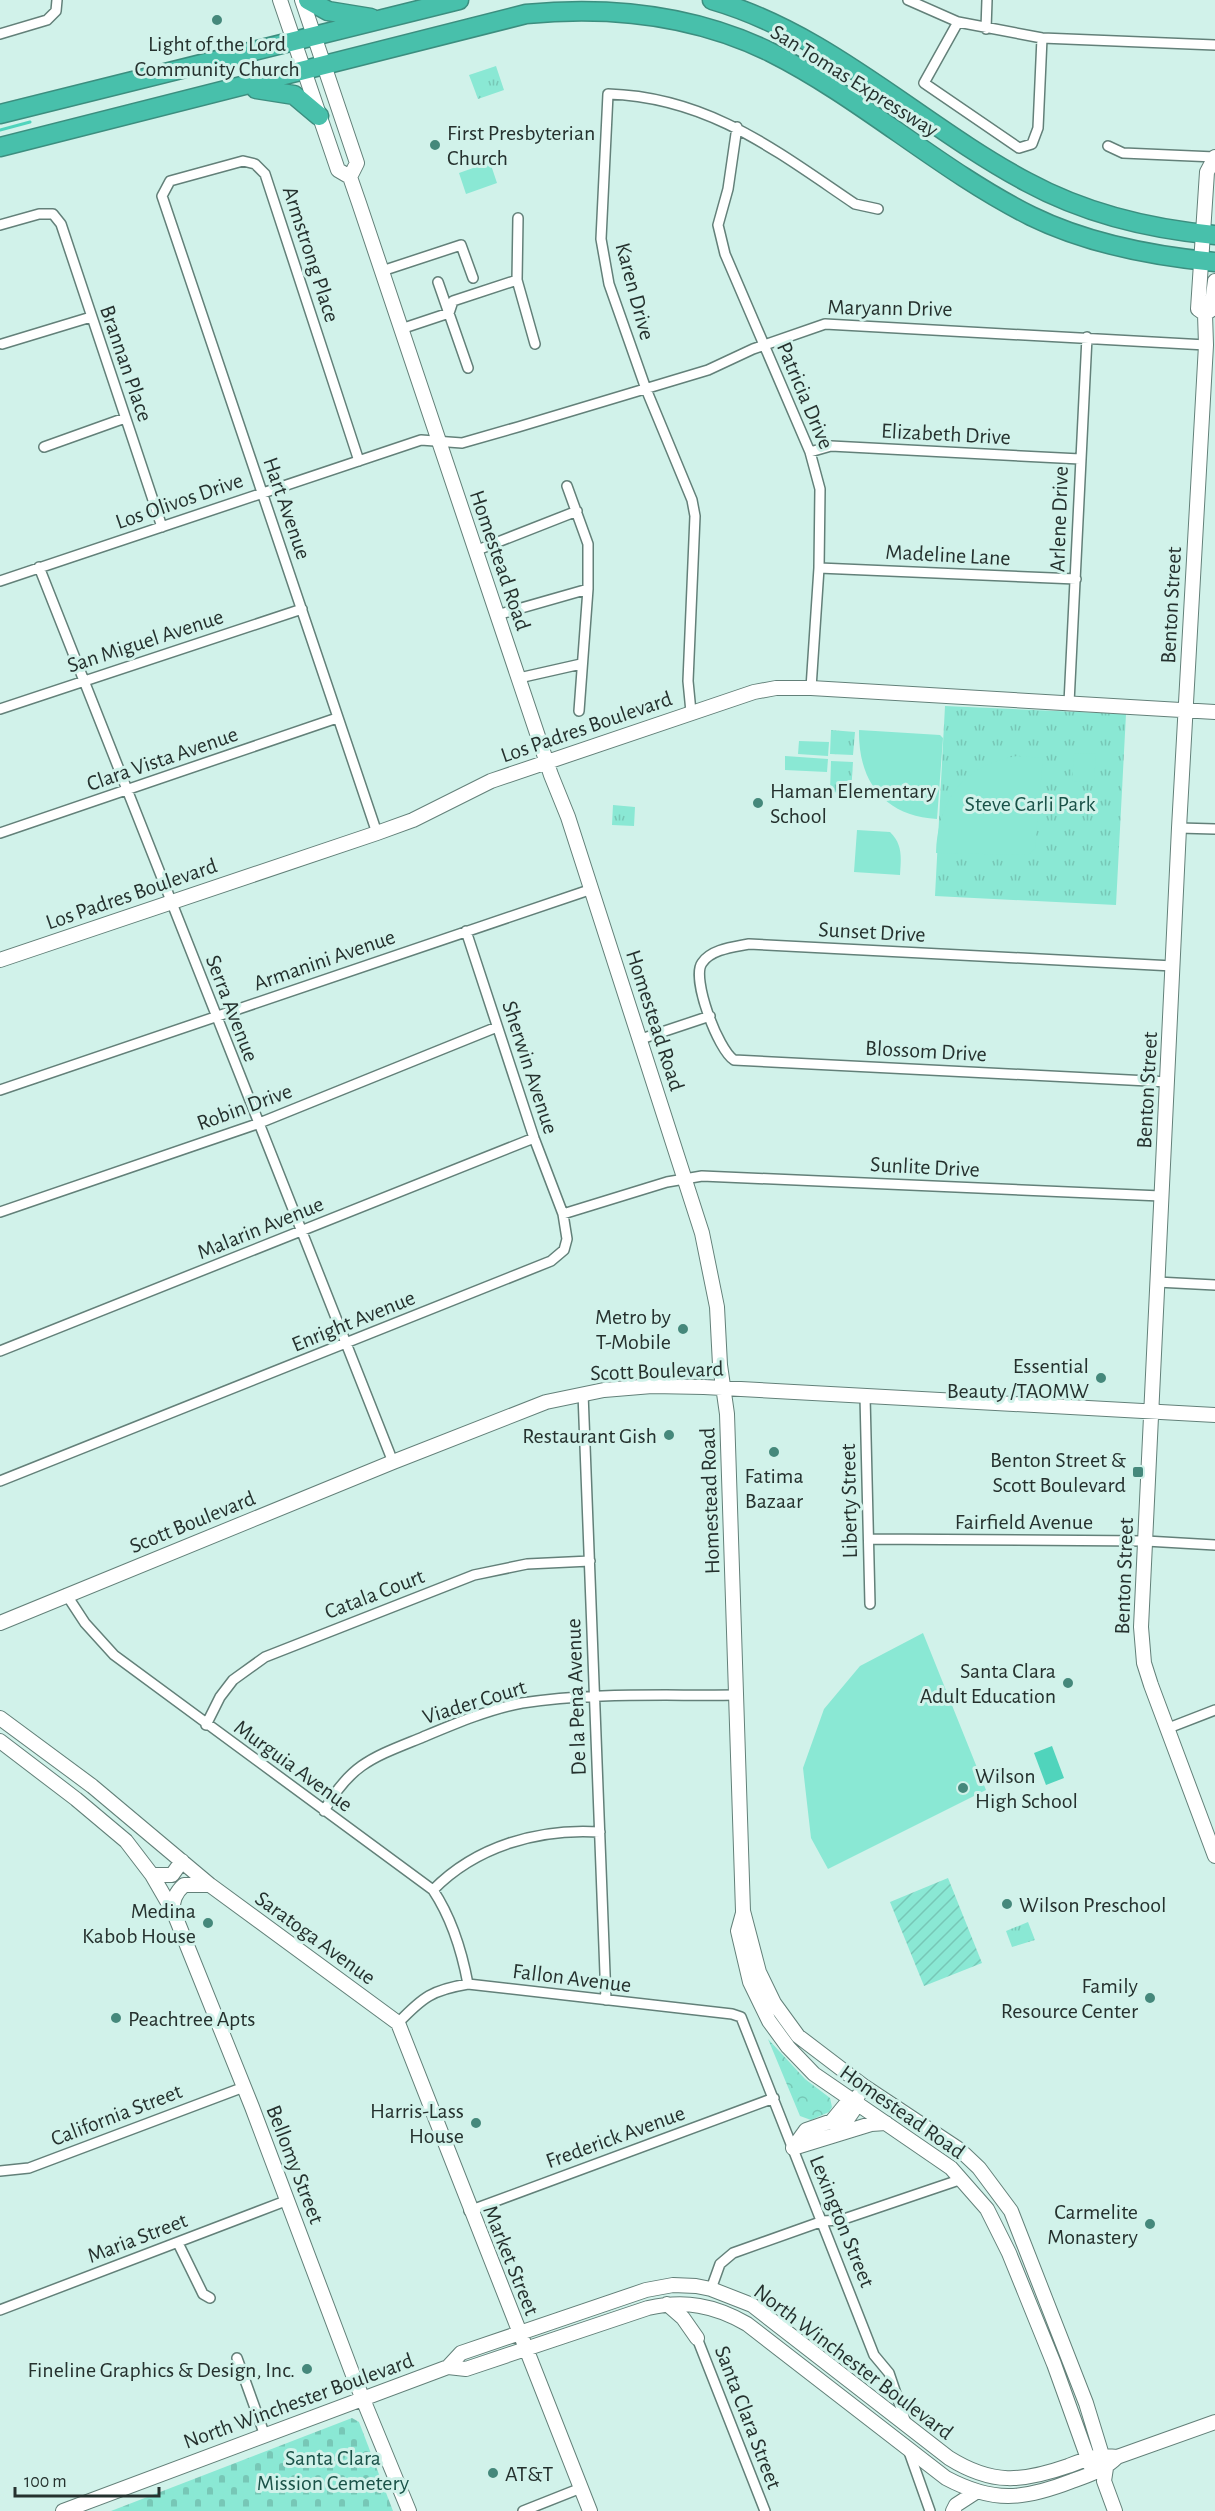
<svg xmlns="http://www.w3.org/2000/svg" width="1215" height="2511" font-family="'Alegreya Sans',sans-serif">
<defs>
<pattern id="grass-tufts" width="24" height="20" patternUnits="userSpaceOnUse" patternTransform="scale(1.5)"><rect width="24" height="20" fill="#8ae8d4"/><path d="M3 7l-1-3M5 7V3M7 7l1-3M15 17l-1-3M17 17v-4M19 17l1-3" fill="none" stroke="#77c7b6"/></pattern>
<pattern id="forest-crowns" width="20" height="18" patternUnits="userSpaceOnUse" patternTransform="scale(1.5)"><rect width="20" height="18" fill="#8ae8d4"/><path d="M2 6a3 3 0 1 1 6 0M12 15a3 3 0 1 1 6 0" fill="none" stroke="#77c7b6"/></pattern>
<pattern id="cemetery-stones" width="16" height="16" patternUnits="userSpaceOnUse" patternTransform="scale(1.5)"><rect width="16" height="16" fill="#8ae8d4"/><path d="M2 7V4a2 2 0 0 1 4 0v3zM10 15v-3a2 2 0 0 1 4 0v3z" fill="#77c7b6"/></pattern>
<pattern id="garden-furrows" width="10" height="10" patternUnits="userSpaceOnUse" patternTransform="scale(1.5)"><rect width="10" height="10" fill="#8ae8d4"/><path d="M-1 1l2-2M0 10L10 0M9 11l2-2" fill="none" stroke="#77c7b6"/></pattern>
</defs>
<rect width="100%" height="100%" fill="#d1f2ea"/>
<path fill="url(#grass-tufts)" d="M496,66L504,90L478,99L469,75Z
M945,706L1126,714L1116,905L935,896Z
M831,730L855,732L853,755L830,754Z
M831,761L853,762L851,793L830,792Z
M613,805L635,807L634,826L612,825Z
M1028,1922L1035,1940L1012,1947L1006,1931Z"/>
<path fill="url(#forest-crowns)" d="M768,2039L805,2079L830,2098L832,2107L829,2112L811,2120L800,2116Z"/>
<path fill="url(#cemetery-stones)" d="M352,2418L359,2422L393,2511H111Z"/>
<path fill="url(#garden-furrows)" d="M948,1878L982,1963L924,1986L890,1902Z"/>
<path fill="#8ae8d4" d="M490,162L497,183L466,194L459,173Z
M859,730L940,735L943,738L937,819C884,816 858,781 859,730Z
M799,741L829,742L828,756L798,754Z
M1074,753L1096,754L1094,782L1072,781Z
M785,756L828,759L827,772L785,770Z
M1017,756L1043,758L1035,849L1028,855L936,853C938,800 963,765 1017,756Z
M857,830L890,832C903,845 901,857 900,875L854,872Z
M923,1633L986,1790L828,1869L811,1838L803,1768L824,1709L860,1666Z"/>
<path fill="#50d4bc" d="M1052,1746L1064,1778L1046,1785L1034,1753Z"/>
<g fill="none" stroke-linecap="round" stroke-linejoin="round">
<path stroke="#50d4bc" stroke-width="3" d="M0,130L30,122"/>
<defs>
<path id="street" d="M908,0L958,22L1042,38L1215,45
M958,22L924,83L1019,148L1032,144L1038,128L1042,38
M986,29L987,0
M0,34L47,20L56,11L57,0
M737,127L728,189L718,225L725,254L810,452L820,489L819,568L811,688
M1108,146L1123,153L1215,157
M518,218L517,280L535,344
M0,225L39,214H53L61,224L162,527
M382,271L461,245L473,278
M438,282L468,368
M401,329L449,313L453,301L517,280
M2,344L91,317
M44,447L125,418
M810,452L831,446L1080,459
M359,461L265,174L255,164L243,161L170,181L162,196L377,833
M567,486L588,544V589L579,711
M475,551L577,511
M39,567L393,1462
M819,568L1076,579
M0,581L421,440L462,443L518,427L708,370L753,349L825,324L1206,345
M497,615L588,589
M519,678L581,664
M1069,703L1087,337
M0,709L302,609
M691,712L688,681L695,516L692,500L646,389L609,284L601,239L608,94C708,97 775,150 855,204L878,209
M1179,828L1215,829
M0,833L337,718
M641,1039L710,1016
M1168,1082L734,1060C718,1050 691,978 702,963C711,949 734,947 749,944L1173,966
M0,1090L592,889
M0,1212L257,1124L497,1027
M563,1214L667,1182L702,1176L1161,1196
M1157,1282L1215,1285
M0,1351L534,1138
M583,1393L606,2000
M865,1396L870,1604
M0,1481L551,1261L564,1250L567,1239L563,1214L534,1138L466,931
M869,1539L1146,1541L1215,1545
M66,1594L85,1623L114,1655L433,1890C451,1917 462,1952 468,1984
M206,1725L220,1697L233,1680L265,1657L474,1575L527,1564L590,1561
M1166,1729L1215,1710
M324,1811C351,1763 374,1757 423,1737C454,1724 489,1709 522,1703C592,1692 666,1696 737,1695
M433,1890C476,1846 539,1828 600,1832
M398,2023C423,1997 432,1990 468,1984L732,2014L741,2017L874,2355L889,2373L906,2423
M0,2171L29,2168L244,2087
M469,2211L774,2098
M178,2243L203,2294L210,2298
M711,2289L720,2264L733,2253L823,2221L841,2220L962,2179
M0,2310L288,2200
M697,2338L765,2511
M237,2358L264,2433
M908,2449L930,2511
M523,2511L581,2488"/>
<path id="secondary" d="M280,0L338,170L350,177L359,203L551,775L568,817L702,1233L717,1307L720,1365L727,1414L743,1911L759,1972L774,2003L798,2036L865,2087L960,2150L979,2168L1011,2211L1086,2403L1106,2468L1104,2481L1115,2511
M302,0L357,163L350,177
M1215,157L1207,172L1198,309L1205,314L1206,345L1179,828L1141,1627L1144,1663L1151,1685L1215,1856
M1205,314L1211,310L1215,281
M0,960L377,833L413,820L491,781L754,692L776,688H811L1215,712
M0,1623L393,1462L546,1402L604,1390L652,1386L704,1387L1215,1415
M0,1718L92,1786L210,1885L398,2023L590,2511
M0,1741L76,1799L126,1841L152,1875L174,1913L252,2107L353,2375L409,2511
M152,1875H172L182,1861
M173,1913C172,1901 175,1893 184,1885H210
M743,1913L738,1931L750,1982L769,2021L788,2047L814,2074L951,2168L987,2209L1009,2253L1054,2364L1091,2467
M837,2134L853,2111L854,2103L858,2096
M793,2148L871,2124L886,2123
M793,2148L806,2130L832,2121L846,2104L854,2103
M667,2304L683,2318L697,2338
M448,2367L466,2369L648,2308C685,2300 714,2305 747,2324L946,2478C993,2503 1023,2500 1072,2481C1089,2475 1104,2470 1117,2457L1215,2422
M63,2511L448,2367L461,2353L646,2290L673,2285L696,2286L711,2289L752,2305L949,2458C992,2485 1022,2482 1068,2466C1086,2459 1098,2454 1117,2457
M953,2511L956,2505L976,2492"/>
<path id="highway" d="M308,0L328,11L371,18
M712,0C830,34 920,125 1027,182C1086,214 1149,229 1215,235
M256,89L294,95L319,116
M0,114L459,0
M0,147L526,14C610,6 694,15 770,52C862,98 939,170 1031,216C1088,244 1152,256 1215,262"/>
</defs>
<use href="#street" stroke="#638079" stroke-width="12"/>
<use href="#secondary" stroke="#638079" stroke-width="16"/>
<use href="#highway" stroke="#3c8e7f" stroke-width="21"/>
<use href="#street" stroke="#fff" stroke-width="9"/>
<use href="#secondary" stroke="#fff" stroke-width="14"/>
<use href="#highway" stroke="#48c0ab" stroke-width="18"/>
</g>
<g fill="#45887b" stroke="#d1f2ea" stroke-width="2">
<circle cx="217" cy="20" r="6"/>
<circle cx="435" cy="145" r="6"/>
<circle cx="758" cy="803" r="6"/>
<circle cx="683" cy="1329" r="6"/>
<circle cx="1101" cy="1378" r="6"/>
<circle cx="669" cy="1435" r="6"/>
<circle cx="774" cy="1452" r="6"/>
<rect x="1132" y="1466" width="12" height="12" rx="3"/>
<circle cx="1068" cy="1683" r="6"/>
<circle cx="963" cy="1788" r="6"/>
<circle cx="1007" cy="1904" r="6"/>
<circle cx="208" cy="1923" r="6"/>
<circle cx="1150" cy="1998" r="6"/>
<circle cx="116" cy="2018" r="6"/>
<circle cx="476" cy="2123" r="6"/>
<circle cx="1150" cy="2224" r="6"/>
<circle cx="307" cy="2369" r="6"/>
<circle cx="493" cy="2473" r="6"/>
</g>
<g text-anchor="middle" stroke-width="6" stroke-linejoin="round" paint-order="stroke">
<g font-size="22" fill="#25312e" stroke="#d1f2ea" text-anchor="end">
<text x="217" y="51" text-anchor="middle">Light of the Lord<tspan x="217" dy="25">Community Church</tspan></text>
<text x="447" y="140" text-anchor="start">First Presbyterian<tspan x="447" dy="25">Church</tspan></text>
<text x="770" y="798" text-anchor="start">Haman Elementary<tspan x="770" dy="25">School</tspan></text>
<text x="671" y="1324">Metro by<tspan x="671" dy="25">T-Mobile</tspan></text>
<text x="1089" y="1373">Essential<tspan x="1089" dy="25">Beauty /TAOMW</tspan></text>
<text x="657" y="1443">Restaurant Gish</text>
<text x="1126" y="1467">Benton Street &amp;<tspan x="1126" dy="25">Scott Boulevard</tspan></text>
<text x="774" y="1483" text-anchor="middle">Fatima<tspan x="774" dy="25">Bazaar</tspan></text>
<text x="1056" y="1678">Santa Clara<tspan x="1056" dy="25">Adult Education</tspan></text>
<text x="975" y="1783" text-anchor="start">Wilson<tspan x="975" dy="25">High School</tspan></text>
<text x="1019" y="1912" text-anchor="start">Wilson Preschool</text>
<text x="196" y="1918">Medina<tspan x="196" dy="25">Kabob House</tspan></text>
<text x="1138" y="1993">Family<tspan x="1138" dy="25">Resource Center</tspan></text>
<text x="128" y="2026" text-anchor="start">Peachtree Apts</text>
<text x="464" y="2118">Harris-Lass<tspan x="464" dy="25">House</tspan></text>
<text x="1138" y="2219">Carmelite<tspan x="1138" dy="25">Monastery</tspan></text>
<text x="295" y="2377">Fineline Graphics &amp; Design, Inc.</text>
<text x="505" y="2481" text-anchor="start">AT&amp;T</text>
</g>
<g font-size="22" fill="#25312e" stroke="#d1f2ea">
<text transform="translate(855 80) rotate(32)" y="8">San Tomas Expressway</text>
<text transform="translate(312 254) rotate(72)" y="8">Armstrong Place</text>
<text transform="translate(636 291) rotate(75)" y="8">Karen Drive</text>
<text transform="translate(890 307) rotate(1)" y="8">Maryann Drive</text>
<text transform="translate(127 363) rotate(71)" y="8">Brannan Place</text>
<text transform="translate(806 395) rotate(67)" y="8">Patricia Drive</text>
<text transform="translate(946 433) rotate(3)" y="8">Elizabeth Drive</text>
<text transform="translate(179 500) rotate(-19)" y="8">Los Olivos Drive</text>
<text transform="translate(288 508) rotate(71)" y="8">Hart Avenue</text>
<text transform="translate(1058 519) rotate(-88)" y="8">Arlene Drive</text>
<text transform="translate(948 554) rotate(3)" y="8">Madeline Lane</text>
<text transform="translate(501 560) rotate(71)" y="8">Homestead Road</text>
<text transform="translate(1170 605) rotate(-87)" y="8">Benton Street</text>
<text transform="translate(145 640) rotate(-18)" y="8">San Miguel Avenue</text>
<text transform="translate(586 726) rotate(-19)" y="8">Los Padres Boulevard</text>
<text transform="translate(162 758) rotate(-19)" y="8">Clara Vista Avenue</text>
<text transform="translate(131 893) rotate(-19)" y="8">Los Padres Boulevard</text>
<text transform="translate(872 931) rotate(3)" y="8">Sunset Drive</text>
<text transform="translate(324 959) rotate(-19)" y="8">Armanini Avenue</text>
<text transform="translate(233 1008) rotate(69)" y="8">Serra Avenue</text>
<text transform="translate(656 1020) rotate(72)" y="8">Homestead Road</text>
<text transform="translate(926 1050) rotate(3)" y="8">Blossom Drive</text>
<text transform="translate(531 1067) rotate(72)" y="8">Sherwin Avenue</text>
<text transform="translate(1146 1090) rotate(-87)" y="8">Benton Street</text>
<text transform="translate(244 1106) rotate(-20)" y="8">Robin Drive</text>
<text transform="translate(925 1166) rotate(3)" y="8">Sunlite Drive</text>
<text transform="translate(260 1227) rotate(-22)" y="8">Malarin Avenue</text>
<text transform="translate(353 1320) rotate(-22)" y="8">Enright Avenue</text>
<text transform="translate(657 1370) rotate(-2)" y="8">Scott Boulevard</text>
<text transform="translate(709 1501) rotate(-92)" y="8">Homestead Road</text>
<text transform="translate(848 1501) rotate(-91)" y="8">Liberty Street</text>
<text transform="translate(192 1521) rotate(-22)" y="8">Scott Boulevard</text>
<text x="1024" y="1529">Fairfield Avenue</text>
<text transform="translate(1123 1576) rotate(-88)" y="8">Benton Street</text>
<text transform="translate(374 1593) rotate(-21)" y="8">Catala Court</text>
<text transform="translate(575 1697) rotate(-92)" y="8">De la Pena Avenue</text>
<text transform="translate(474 1701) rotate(-17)" y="8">Viader Court</text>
<text transform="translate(294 1765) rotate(36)" y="8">Murguia Avenue</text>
<text transform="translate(316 1937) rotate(36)" y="8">Saratoga Avenue</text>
<text transform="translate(572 1977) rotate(7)" y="8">Fallon Avenue</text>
<text transform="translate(903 2111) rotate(35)" y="8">Homestead Road</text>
<text transform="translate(116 2114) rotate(-21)" y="8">California Street</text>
<text transform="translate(615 2136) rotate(-20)" y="8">Frederick Avenue</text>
<text transform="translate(296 2164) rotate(69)" y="8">Bellomy Street</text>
<text transform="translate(843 2221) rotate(68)" y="8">Lexington Street</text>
<text transform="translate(137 2237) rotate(-21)" y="8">Maria Street</text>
<text transform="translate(512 2260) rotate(68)" y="8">Market Street</text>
<text transform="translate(854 2361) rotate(37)" y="8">North Winchester Boulevard</text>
<text transform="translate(298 2400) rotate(-20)" y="8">North Winchester Boulevard</text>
<text transform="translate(749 2417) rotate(69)" y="8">Santa Clara Street</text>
</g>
<g font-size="22" fill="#1a5248" stroke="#d1f2ea">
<text x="1030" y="811">Steve Carli Park</text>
<text x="333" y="2465">Santa Clara<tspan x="333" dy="25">Mission Cemetery</tspan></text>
</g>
</g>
<path d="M15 2487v9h144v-9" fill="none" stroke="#25312e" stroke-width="3"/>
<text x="24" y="2487" font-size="18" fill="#25312e" stroke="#d1f2ea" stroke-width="4.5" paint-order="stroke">100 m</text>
</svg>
